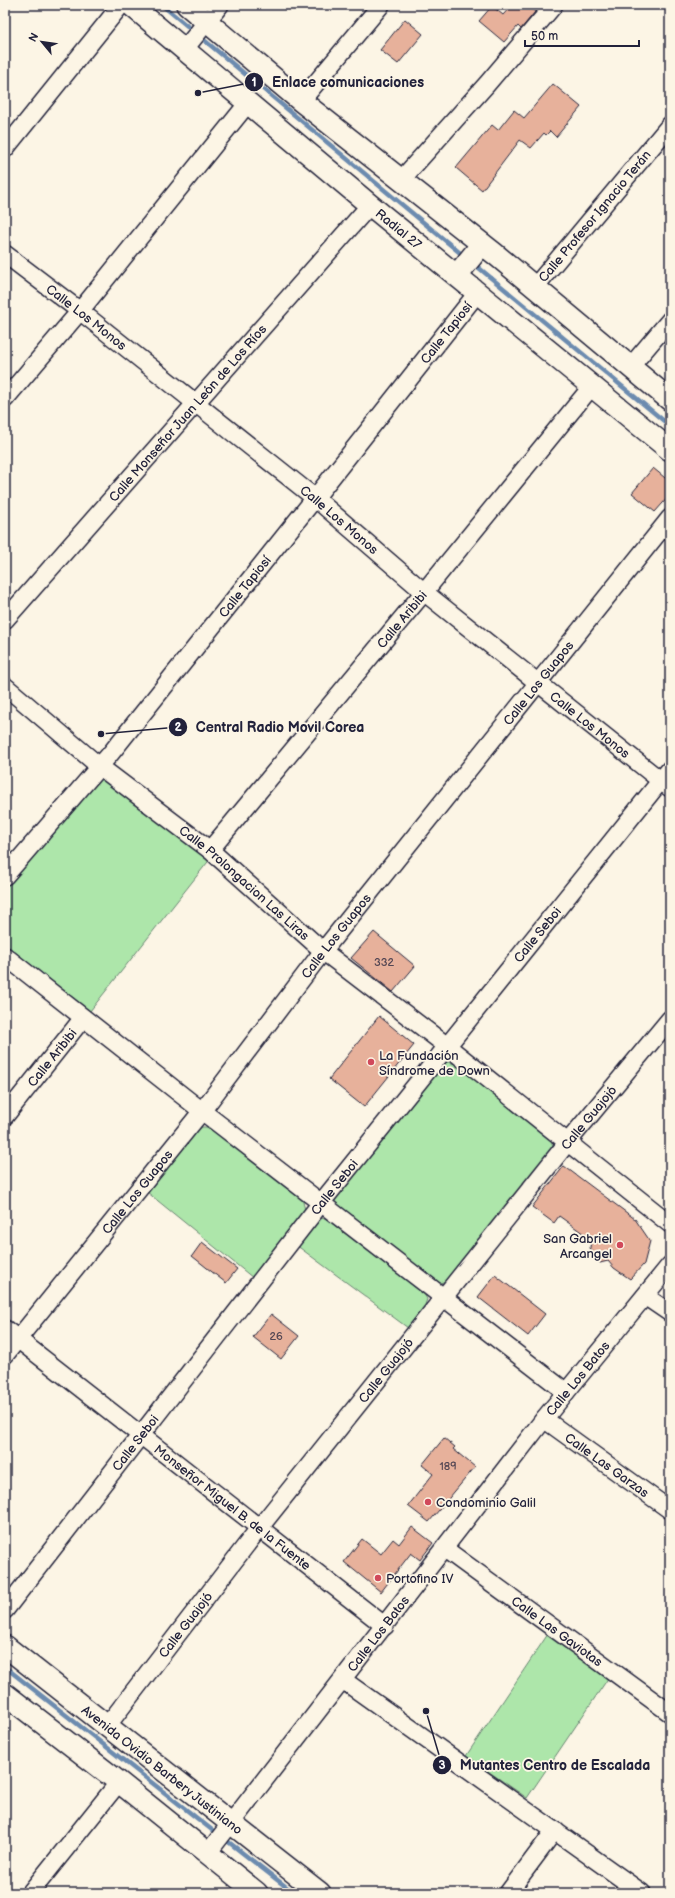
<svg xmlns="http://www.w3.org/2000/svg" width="675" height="1898" font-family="'Balsamiq Sans',sans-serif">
<rect width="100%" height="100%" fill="#fcf5e5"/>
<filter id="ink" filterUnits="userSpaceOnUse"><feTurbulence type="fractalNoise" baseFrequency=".025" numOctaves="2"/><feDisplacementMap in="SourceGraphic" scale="8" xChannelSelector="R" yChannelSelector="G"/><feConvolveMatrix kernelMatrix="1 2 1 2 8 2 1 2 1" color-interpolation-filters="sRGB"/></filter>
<g filter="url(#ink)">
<path fill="#ade6aa" stroke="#688472" d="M101,774L211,858L90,1011L5,944V887L93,775Z
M448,1062L456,1064L551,1139L553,1147L548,1155L446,1281L440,1283L433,1282L335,1205L334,1201L339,1190L439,1065Z
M202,1127H209L302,1198L305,1210L253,1278L147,1192L196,1131Z
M325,1218L424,1294L427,1299L425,1305L408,1328L296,1245L318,1219Z
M548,1634L609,1677L527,1798L466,1756Z"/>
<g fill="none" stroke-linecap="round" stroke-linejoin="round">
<path stroke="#6c8baf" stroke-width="4.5" d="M162,5L465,257
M473,263L670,426
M5,1667L212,1830
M226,1840L294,1893"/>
</g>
<path fill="#e7b19b" stroke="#22223b" d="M512,5H526L535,12L521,29L518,26L504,42L479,21L492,6L503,15Z
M405,19L423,34L398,64L380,50Z
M553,84L581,107L556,137L550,131L546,135L544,133L531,148L520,140L482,190L456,168L492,125L498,130L514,110L524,118Z
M653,468L670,482V495L655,512L632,493Z
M374,932L415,966L393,992L351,958Z
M379,1016L414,1045L364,1107L329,1079Z
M564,1166L635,1219L650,1241L644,1264L630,1279L614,1268L608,1261L600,1263L590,1248L591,1239L559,1216L554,1223L532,1207Z
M202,1242L237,1269L226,1283L192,1256Z
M495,1275L545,1314L528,1336L478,1297Z
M271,1314L299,1336L281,1359L253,1337Z
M444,1438L455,1447L453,1449L475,1467L429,1522L408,1506L433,1474L422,1465Z
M412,1527L433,1543L420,1560L411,1553L381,1592L344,1562L362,1539L381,1554L393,1539L399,1544Z"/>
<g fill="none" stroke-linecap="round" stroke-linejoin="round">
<defs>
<g id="minor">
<path d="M184,50L220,5"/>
<path d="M301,101L381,5"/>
<path d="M5,149L121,5"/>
<path d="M401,180L487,84L554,5"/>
<path id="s1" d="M5,254L80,311L315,498L424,592L670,788"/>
<path id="s2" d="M534,288L670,125"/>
<path d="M631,366L670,320"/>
<path d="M5,399L80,311L248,103"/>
<path id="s3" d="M5,620L370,205"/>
<path id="s4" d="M5,686L99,766L210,850L323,951L447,1046L670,1224"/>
<path id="s5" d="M210,850L424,592L592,386"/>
<path id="s6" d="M5,876L111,753L315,498L478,292"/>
<path d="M5,956L202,1111L566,1392"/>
<path id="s7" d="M5,1116L83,1018"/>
<path d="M645,1296L670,1313"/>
<path id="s8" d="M5,1329L385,1626"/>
<path id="s9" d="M5,1355L202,1111L323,951L670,518"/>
<path id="s10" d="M544,1419L670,1510"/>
<path id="s11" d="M445,1549L670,1713"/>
<path id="s12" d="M5,1610L321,1203L670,769"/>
<path d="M343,1680L642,1893"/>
<path id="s13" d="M107,1726L260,1527L567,1143L670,1019"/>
<path id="s14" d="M207,1854L544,1419L670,1265"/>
<path d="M30,1893L119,1782"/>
<path d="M508,1893L555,1830"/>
</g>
<g id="tertiary">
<path id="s15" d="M131,5L370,205L670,450"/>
<path d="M187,5L301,101L495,254L670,400"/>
<path d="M457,275L482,244"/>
<path id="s16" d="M5,1646L320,1893"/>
<path d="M5,1694L119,1782L257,1893"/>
</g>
</defs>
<use href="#minor" stroke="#22223b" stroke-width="20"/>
<use href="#tertiary" stroke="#22223b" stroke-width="24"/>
<use href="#minor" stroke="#fcf5e5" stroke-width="17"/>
<use href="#tertiary" stroke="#fcf5e5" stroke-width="21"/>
</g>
</g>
<g fill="#d1495b" stroke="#fcf5e5" stroke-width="1.5">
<circle cx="371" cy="1062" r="4"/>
<circle cx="620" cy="1245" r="4"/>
<circle cx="428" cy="1502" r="4"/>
<circle cx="378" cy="1578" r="4"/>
</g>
<g text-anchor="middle" stroke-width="3.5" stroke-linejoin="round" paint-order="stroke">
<g font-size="11" fill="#534653">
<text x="384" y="966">332</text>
<text x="276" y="1340">26</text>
<text x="448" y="1470">189</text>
</g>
<g font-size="13" fill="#22223b" stroke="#fcf5e5">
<text dy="5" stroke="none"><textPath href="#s2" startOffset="94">Calle Profesor Ignacio Terán</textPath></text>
<text dy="5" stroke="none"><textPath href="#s15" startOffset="349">Radial 27</textPath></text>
<text dy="5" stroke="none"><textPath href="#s1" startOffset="103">Calle Los Monos</textPath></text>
<text dy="5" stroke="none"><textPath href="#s6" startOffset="700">Calle Tapiosí</textPath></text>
<text dy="5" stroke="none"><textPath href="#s3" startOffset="276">Calle Monseñor Juan León de Los Ríos</textPath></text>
<text dy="5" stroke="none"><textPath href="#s1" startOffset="427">Calle Los Monos</textPath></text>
<text dy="5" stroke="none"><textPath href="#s6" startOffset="376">Calle Tapiosí</textPath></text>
<text dy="5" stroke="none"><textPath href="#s5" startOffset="300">Calle Aribibi</textPath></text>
<text dy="5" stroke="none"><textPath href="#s9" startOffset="858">Calle Los Guapos</textPath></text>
<text dy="5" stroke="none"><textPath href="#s1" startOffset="751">Calle Los Monos</textPath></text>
<text dy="5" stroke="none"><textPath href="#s4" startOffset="310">Calle Prolongacion Las Liras</textPath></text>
<text dy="5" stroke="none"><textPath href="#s12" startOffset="860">Calle Seboi</textPath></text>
<text dy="5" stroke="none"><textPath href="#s9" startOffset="534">Calle Los Guapos</textPath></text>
<text dy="5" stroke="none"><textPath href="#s7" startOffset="75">Calle Aribibi</textPath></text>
<text dy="5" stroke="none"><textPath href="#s13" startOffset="776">Calle Guajojó</textPath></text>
<text dy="5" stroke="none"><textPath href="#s12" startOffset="536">Calle Seboi</textPath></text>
<text dy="5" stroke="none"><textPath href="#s9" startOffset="210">Calle Los Guapos</textPath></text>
<text dy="5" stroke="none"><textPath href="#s13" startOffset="452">Calle Guajojó</textPath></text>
<text dy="5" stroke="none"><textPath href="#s14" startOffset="603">Calle Los Batos</textPath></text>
<text dy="5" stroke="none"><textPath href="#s12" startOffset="212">Calle Seboi</textPath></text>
<text dy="5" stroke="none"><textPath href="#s10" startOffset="78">Calle Las Garzas</textPath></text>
<text dy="5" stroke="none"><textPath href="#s8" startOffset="289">Monseñor Miguel B. de la Fuente</textPath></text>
<text dy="5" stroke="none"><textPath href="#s13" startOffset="128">Calle Guajojó</textPath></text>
<text dy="5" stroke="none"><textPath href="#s11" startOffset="139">Calle Las Gaviotas</textPath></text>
<text dy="5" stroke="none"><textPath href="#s14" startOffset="279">Calle Los Batos</textPath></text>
<text dy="5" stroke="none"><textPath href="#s16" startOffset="200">Avenida Ovidio Barbery Justiniano</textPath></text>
</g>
<g font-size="13" fill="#22223b" stroke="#fcf5e5" text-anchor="start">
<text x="379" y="1060">La Fundación<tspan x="379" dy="15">Síndrome de Down</tspan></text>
<text x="612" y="1243" text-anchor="end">San Gabriel<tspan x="612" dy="15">Arcangel</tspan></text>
<text x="436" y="1507">Condominio Galil</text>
<text x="386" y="1583">Portofino IV</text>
</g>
</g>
<path fill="none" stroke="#22223b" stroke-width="1.5" d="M198 93L254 82M101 734L178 727M426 1711L442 1765"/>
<g fill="#22223b" stroke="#fcf5e5" stroke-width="1.5">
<circle cx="198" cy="93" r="4"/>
<circle cx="101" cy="734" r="4"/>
<circle cx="426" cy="1711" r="4"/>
<circle cx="254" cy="82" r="10"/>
<circle cx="178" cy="727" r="10"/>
<circle cx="442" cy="1765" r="10"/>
</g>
<g font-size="12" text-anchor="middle" font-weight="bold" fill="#fff">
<text x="254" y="86">1</text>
<text x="178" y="731">2</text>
<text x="442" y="1769">3</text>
</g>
<g font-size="14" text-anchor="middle" font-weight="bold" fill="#22223b" stroke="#fcf5e5" stroke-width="3.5" stroke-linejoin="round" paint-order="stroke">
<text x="348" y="87">Enlace comunicaciones</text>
<text x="280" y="732">Central Radio Movil Corea</text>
<text x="555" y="1770">Mutantes Centro de Escalada</text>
</g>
<rect width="675" height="1898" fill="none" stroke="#fcf5e5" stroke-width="20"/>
<rect x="10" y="10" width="655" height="1878" fill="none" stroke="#22223b" stroke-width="1.5" filter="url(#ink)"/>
<g transform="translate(42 42) rotate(299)" stroke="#fcf5e5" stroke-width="3" paint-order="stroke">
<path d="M0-3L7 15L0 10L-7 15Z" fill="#22223b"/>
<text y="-6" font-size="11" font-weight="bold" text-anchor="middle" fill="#22223b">N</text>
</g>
<path d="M525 40v6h114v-6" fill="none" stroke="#22223b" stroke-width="2"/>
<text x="531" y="40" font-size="12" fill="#22223b" stroke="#fcf5e5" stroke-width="3" paint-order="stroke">50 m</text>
</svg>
